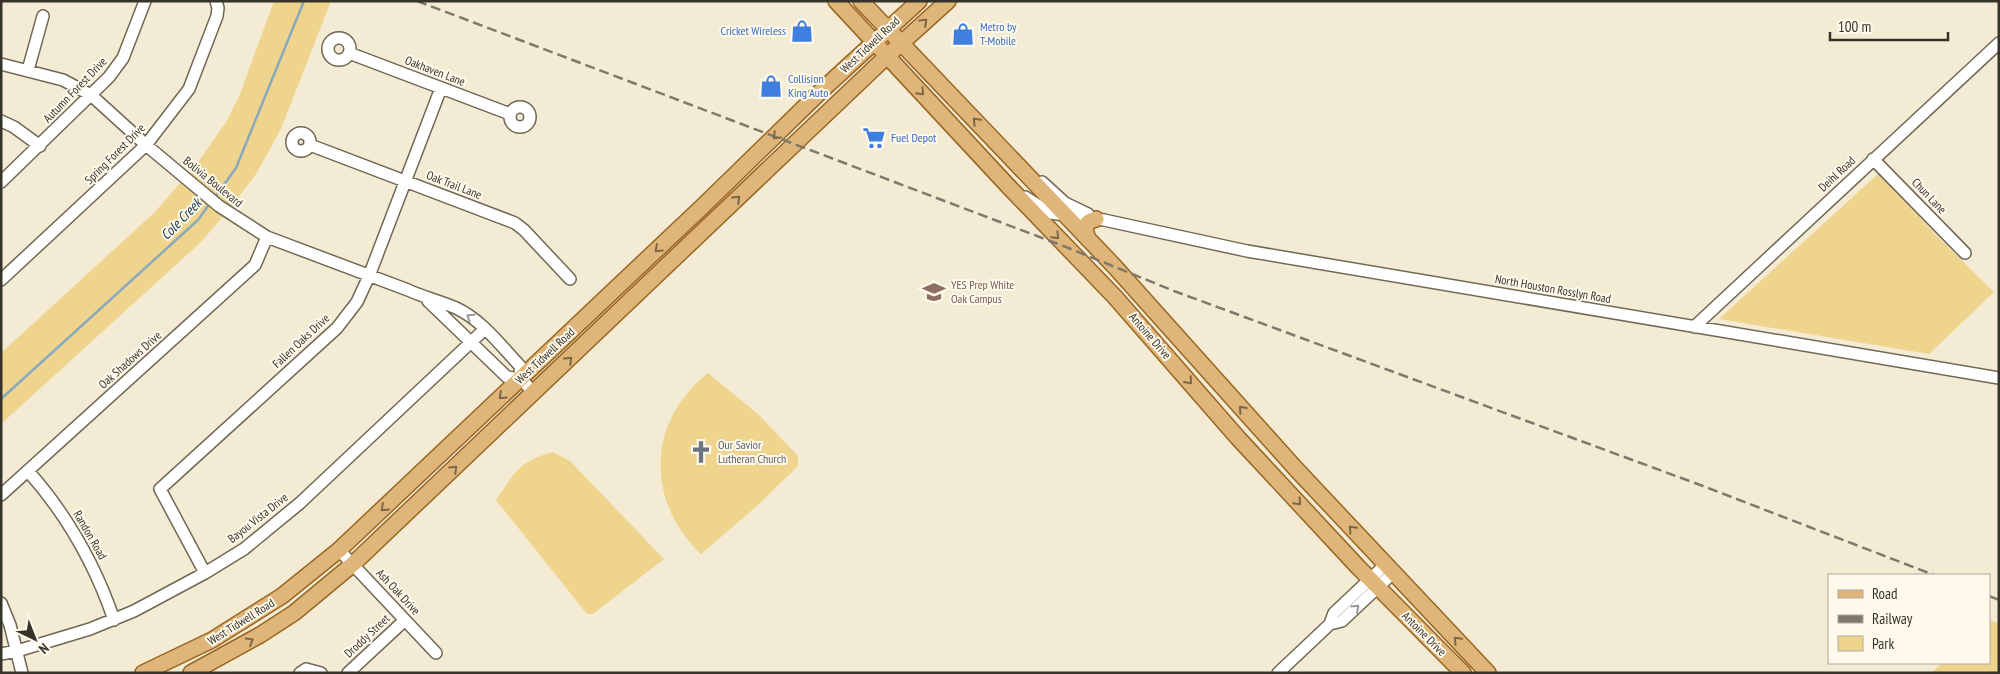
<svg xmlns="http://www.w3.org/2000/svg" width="2000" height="674" font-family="'PT Sans Narrow',sans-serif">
<rect width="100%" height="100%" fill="#f4ebd4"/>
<path fill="#efd48d" d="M274,1H331L281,129L256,174L231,207L201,242L1,424V353L155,212L199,161L226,122L240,94Z
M1879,173L1933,232L1994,292L1929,354L1719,319Z
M708,373L759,415L798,456V466L757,506L701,554C645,501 647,421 708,373Z
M553,452L570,461L664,559L593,614H587L496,500C516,471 518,462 553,452Z
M1989,620L1999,623V673H1931L1942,663H1989Z"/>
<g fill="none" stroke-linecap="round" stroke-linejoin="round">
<path stroke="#89a9bc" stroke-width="2.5" d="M215,197L236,168L304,1
M1,399L198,220L210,203"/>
<defs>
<path id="minor" d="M328 49a11 11 0 1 1 22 0a11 11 0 1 1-22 0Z
M349,53L510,114
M1,64L63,80L91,95L146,145L219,206L267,237L408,290C423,297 440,301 456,308C482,320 501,346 520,366L521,379
M28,70L43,16
M510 117a10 10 0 1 1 20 0a10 10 0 1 1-20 0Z
M1,121L14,127L40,146
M292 142a9 9 0 1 1 18 0a9 9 0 1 1-18 0Z
M310,145L515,223L524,230L570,279
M1873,159L1965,253
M1,182L109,77L123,58L145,1
M1042,182L1065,203L1088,214
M1025,197L1050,213L1104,220L1247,251L1999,378
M1,280L146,145L189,89L217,16L218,8L216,1
M428,301L507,377L521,379L534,393
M1694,327L1999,43
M28,471C67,515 95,564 114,620
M1,495L255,265L267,237
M339,550L436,653
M205,573L160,489L337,328L357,302L369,276L441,88
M1,603L10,625L22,673
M1330,624L1342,621L1393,573
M1,654L17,651L90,629L134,611L205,573L244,549L300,503L485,329
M300,673L306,669L321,673
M348,673L405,620
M1278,673L1330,624L1334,613L1385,565"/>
<path id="major" d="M836,1L1009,187L1115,297L1238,438L1358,567L1463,673
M861,1L1115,267L1296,469L1488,673
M1088,239C1084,227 1084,222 1096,219
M143,673L212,640L282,596L339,550L703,206L821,91L919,1
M191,673L260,635L294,613L353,564L887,56L948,1"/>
</defs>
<use href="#minor" stroke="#706854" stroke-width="14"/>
<use href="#major" stroke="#986724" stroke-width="18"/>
<use href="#minor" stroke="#fff" stroke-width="11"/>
<use href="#major" stroke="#e0b579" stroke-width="15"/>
<path stroke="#7e796b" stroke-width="2.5" stroke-dasharray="10 5" stroke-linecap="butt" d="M417,1L1066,247L1174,291L1703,486L1934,575
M1989,596L1999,600"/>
</g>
<defs><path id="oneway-chevron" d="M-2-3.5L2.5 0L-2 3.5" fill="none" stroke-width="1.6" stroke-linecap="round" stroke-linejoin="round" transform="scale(1.25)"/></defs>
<g stroke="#7a674a">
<use href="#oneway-chevron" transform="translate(924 22) rotate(-43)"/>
<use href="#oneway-chevron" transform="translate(921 92) rotate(47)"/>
<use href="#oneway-chevron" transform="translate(976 121) rotate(-134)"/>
<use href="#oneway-chevron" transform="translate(776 136) rotate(136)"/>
<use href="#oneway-chevron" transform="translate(737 199) rotate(-44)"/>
<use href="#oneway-chevron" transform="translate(1056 236) rotate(46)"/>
<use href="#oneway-chevron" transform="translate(658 249) rotate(137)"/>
<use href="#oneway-chevron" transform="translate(569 360) rotate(-44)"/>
<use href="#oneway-chevron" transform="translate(1189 381) rotate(49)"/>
<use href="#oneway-chevron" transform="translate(502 396) rotate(137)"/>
<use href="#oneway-chevron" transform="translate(1242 409) rotate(-132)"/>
<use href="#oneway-chevron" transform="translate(454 469) rotate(-44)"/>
<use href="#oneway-chevron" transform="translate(1298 502) rotate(47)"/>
<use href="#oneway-chevron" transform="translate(384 508) rotate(137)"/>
<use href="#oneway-chevron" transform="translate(1352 529) rotate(-133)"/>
<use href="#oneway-chevron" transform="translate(1457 640) rotate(-133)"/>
<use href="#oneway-chevron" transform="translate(250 641) rotate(-30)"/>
</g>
<g stroke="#9a9994">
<use href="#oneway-chevron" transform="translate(470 317) rotate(-147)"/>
<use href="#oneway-chevron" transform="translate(1356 608) rotate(-43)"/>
</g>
<defs>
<symbol id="shop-bare" viewBox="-9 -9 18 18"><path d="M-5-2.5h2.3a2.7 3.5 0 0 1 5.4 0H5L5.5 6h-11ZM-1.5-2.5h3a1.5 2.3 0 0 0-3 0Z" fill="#3f7fe0" stroke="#fef9eb" stroke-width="2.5" paint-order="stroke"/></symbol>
<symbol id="supermarket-bare" viewBox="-9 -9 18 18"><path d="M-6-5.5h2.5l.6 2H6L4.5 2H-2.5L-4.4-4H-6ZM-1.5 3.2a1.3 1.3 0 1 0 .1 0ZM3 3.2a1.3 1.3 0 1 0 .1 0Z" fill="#3f7fe0" stroke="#fef9eb" stroke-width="2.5" paint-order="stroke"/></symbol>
<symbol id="school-bare" viewBox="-9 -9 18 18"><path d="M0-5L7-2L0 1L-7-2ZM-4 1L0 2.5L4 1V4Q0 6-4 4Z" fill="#8d6e63" stroke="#fef9eb" stroke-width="2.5" paint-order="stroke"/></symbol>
<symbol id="church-bare" viewBox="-9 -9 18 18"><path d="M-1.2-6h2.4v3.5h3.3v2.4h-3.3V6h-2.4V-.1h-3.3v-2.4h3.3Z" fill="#6b7280" stroke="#fef9eb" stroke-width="2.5" paint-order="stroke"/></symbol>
</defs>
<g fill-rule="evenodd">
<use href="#shop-bare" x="786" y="15" width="32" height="32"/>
<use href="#shop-bare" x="947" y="18" width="32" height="32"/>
<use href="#shop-bare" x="755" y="70" width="32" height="32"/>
<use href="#supermarket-bare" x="858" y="122" width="32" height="32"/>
<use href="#school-bare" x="918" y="276" width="32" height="32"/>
<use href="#church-bare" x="685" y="436" width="32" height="32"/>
</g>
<g text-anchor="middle" stroke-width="4" stroke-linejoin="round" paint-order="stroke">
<g font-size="12" fill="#366cbe" stroke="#fef9eb" text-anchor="start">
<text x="980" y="31">Metro by<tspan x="980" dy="14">T-Mobile</tspan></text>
<text x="786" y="35" text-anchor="end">Cricket Wireless</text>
<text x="788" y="83">Collision<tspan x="788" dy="14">King Auto</tspan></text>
<text x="891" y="142">Fuel Depot</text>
</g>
<g font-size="12" fill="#36332a" stroke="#fef9eb">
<text transform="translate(870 45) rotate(-43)" y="4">West Tidwell Road</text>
<text transform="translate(435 71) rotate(21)" y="4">Oakhaven Lane</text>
<text transform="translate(75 90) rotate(-46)" y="4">Autumn Forest Drive</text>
<text transform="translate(115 154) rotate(-45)" y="4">Spring Forest Drive</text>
<text transform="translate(1837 174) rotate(-43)" y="4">Deihl Road</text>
<text transform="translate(213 182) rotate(39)" y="4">Bolivia Boulevard</text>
<text transform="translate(454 185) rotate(21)" y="4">Oak Trail Lane</text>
<text transform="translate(1929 196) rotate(46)" y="4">Chun Lane</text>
<text transform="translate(1553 289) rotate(10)" y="4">North Houston Rosslyn Road</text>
<text transform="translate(1150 336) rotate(49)" y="4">Antoine Drive</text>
<text transform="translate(301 341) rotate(-43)" y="4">Fallen Oaks Drive</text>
<text transform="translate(545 356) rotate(-43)" y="4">West Tidwell Road</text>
<text transform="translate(130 360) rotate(-42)" y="4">Oak Shadows Drive</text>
<text transform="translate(258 518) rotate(-38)" y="4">Bayou Vista Drive</text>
<text transform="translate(90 535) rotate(60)" y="4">Randon Road</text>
<text transform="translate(398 592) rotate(47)" y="4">Ash Oak Drive</text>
<text transform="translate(241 622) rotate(-32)" y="4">West Tidwell Road</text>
<text transform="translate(1424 634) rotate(45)" y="4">Antoine Drive</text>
<text transform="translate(367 636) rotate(-43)" y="4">Droddy Street</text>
</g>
<g font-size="12" fill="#785e54" stroke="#fef9eb" text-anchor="start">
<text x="951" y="289">YES Prep White<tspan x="951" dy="14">Oak Campus</tspan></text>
</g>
<g font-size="12" fill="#5b616d" stroke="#fef9eb" text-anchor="start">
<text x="718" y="449">Our Savior<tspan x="718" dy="14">Lutheran Church</tspan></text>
</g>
<g font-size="14" font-style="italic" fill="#103348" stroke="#fef9eb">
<text transform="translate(181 219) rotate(-46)" y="5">Cole Creek</text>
</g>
</g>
<rect width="2000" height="674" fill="none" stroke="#36332a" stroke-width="5"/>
<rect x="1828" y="574" width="162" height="90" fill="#fef9eb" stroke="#aeaa9e"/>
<rect x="1838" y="590" width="25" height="8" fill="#e0b579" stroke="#aeaa9e"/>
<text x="1872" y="599" font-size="15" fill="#36332a">Road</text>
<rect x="1838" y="615" width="25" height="8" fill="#7e796b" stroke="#aeaa9e"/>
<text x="1872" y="624" font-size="15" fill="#36332a">Railway</text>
<rect x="1838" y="636" width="25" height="15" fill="#efd48d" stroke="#aeaa9e"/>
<text x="1872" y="649" font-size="15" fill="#36332a">Park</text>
<g transform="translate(35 639) rotate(137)" stroke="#fef9eb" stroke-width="4" paint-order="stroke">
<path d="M0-4L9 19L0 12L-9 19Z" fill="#36332a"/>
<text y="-8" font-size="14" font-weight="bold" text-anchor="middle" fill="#36332a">N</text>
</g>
<path d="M1830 32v8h118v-8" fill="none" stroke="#36332a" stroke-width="2.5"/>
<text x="1838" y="32" font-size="15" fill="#36332a" stroke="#fef9eb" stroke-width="4" paint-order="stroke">100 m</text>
</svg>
